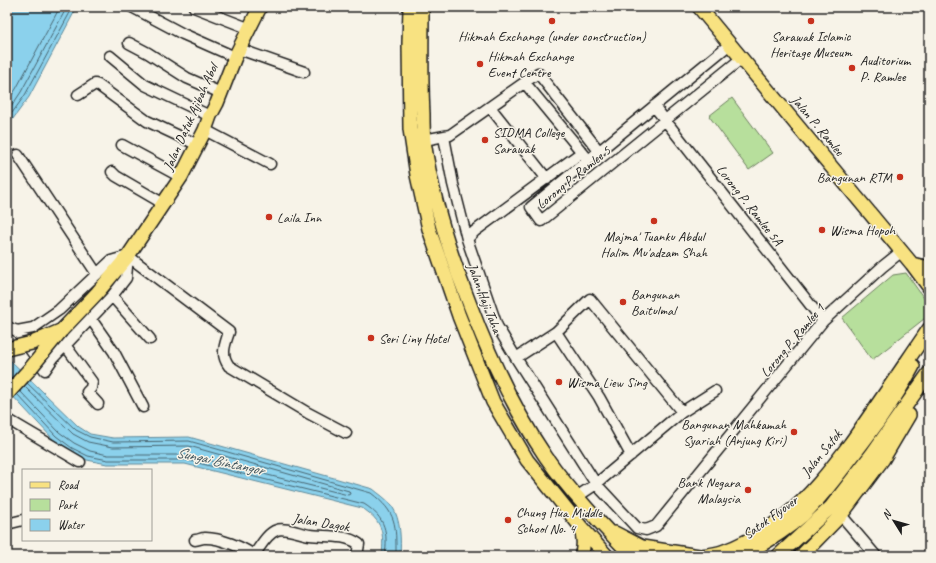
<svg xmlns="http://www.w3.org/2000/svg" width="936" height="563" font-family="Caveat,sans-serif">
<rect width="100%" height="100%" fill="#f7f3e8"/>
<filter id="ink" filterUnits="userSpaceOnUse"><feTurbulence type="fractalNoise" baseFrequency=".025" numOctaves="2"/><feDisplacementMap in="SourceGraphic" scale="8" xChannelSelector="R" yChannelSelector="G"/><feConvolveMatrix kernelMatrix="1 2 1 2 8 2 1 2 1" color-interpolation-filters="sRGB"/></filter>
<g filter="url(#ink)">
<path fill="#b7df9c" stroke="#6a7e5c" d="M732,98L773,153L749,170L709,116Z
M906,273L928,304L929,315L872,360L842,318L893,275Z"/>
<path fill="#8bd1ec" stroke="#5f8999" d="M7,7H77L29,97L7,127Z
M7,357L79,427L90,434L113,438L189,437L373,489C379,494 387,499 392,506C401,520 401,540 400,556H382C384,533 383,521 362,508L185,464H107L87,460L69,451L53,439L7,390Z"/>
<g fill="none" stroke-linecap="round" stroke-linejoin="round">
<path stroke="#48646f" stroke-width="1" d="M7,102L16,89L60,7
M7,113L21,92L67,7
M7,120L25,95L73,7
M27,383L76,430L90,437L113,442L189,441L371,493C397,513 396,524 396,556
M20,391L59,432L74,443L90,451L108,455H187L348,495L350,494L349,491L189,446L113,447L88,442L73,434L24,386
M17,394L56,436L72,448L88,456L108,460H186L364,504C386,518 388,532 385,556"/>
<defs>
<path id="minor" d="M132,7L183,34L235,57
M194,7L248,28
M129,43L148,53L187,78L221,93
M730,44L531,207L541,221L742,58
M239,49L304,72
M110,56L145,85L210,116
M525,83L586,157
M78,95L95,84L98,85L147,121L198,145
M654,106L823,321
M490,107L547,179
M205,130L270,164
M444,137L453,184L467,239L497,326L516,358L596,484L637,528L646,530L656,526L823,321L882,267L902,251
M424,140L450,135L538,73L599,151
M122,145L181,177
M18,155L97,274
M112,172L116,176L164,204
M467,239L475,231L582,152
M128,256L229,332C225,345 220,354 229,366L308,413L346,433
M112,296L150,339
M91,319L114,352L143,407
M7,327L17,331L33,328L59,310L111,261L128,256
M17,331L45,370L54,357L112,296L126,278L128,256
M556,332L599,397L631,455
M65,345L92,382L91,388L87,392L98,404
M516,358L556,332L590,299L682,412
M7,419L80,462
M578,496L596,484L682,412L715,391
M841,515L876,556
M7,524L23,520
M195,540C198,540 202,538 204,538C219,537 244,548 255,556
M254,555C260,547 267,533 277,530C284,527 302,534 310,535C326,537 345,534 359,544L357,556"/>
<path id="major" d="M410,7L409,43L410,129L417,175L429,229L459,316L493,402L527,460L581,527L607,556
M422,7C422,43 421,78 423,114C423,123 423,132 424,141C432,197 449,252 470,305C490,358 514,410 546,457C571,493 602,525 632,556
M699,7L912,264L929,287
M912,264L929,268
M61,331L97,293L128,256L181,177L205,130L210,116L217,103L235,57L260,7
M615,533L642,547L699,556
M581,556C585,546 583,537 581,527
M702,556C708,555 716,554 722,552C745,544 767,530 785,516C809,498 832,468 850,444C877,406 903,367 929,329
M741,556C762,545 784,532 802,516C818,501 831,484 844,467C869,435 894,402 913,366
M778,556L831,507L872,454L929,373
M801,556L841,515L883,459L909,415"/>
</defs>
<use href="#minor" stroke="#1c1c1c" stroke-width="13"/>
<use href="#major" stroke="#1c1c1c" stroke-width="16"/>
<use href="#minor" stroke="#f7f3e8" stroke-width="10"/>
<use href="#major" stroke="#f8e281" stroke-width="13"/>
<defs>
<path id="major-bridge" d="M7,349L32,343L60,331
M7,394L29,370L61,331"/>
</defs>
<use href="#major-bridge" stroke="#1c1c1c" stroke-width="16" stroke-linecap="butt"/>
<use href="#major-bridge" stroke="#f8e281" stroke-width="13"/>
</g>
</g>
<g fill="#c8321e" stroke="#f7f3e8" stroke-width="1.5">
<circle cx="552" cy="21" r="4"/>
<circle cx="811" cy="21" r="4"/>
<circle cx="480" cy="64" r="4"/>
<circle cx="852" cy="68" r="4"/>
<circle cx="485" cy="140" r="4"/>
<circle cx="900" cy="177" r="4"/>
<circle cx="269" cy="217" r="4"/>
<circle cx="654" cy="221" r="4"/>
<circle cx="822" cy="230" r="4"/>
<circle cx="623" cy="302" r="4"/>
<circle cx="371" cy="338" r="4"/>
<circle cx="559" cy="382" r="4"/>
<circle cx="794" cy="432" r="4"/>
<circle cx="748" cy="490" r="4"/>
<circle cx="508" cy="520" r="4"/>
</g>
<g text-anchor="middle" stroke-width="3" stroke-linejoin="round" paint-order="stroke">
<g font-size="14" fill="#1c1c1c" stroke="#f7f3e8" text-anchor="start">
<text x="552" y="41" text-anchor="middle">Hikmah Exchange (under construction)</text>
<text x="811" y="41" text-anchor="middle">Sarawak Islamic<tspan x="811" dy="16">Heritage Museum</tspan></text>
<text x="488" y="61">Hikmah Exchange<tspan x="488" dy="16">Event Centre</tspan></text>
<text x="860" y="65">Auditorium<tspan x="860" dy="16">P. Ramlee</tspan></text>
<text x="493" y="137">SIDMA College<tspan x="493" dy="16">Sarawak</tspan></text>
<text x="892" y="182" text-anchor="end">Bangunan RTM</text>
<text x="277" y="222">Laila Inn</text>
<text x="830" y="235">Wisma Hopoh</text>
<text x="654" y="241" text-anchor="middle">Majma' Tuanku Abdul<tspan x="654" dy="16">Halim Mu'adzam Shah</tspan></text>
<text x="631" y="299">Bangunan<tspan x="631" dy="16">Baitulmal</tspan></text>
<text x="379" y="343">Seri Liny Hotel</text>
<text x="567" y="387">Wisma Liew Sing</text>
<text x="786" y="429" text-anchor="end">Bangunan Mahkamah<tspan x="786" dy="16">Syariah (Anjung Kiri)</tspan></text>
<text x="740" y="487" text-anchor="end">Bank Negara<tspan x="740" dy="16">Malaysia</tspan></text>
<text x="516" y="517">Chung Hua Middle<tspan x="516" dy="16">School No. 4</tspan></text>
</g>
<g font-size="14" fill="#1c1c1c" stroke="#f7f3e8">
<text transform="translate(190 117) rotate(-66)" y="5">Jalan Datuk Ajibah Abol</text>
<text transform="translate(818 125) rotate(50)" y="5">Jalan P. Ramlee</text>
<text transform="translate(573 177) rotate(-39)" y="5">Lorong P. Ramlee 5</text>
<text transform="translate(750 205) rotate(52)" y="5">Lorong P. Ramlee 5A</text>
<text transform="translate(485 298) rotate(69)" y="5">Jalan Haji Taha</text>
<text transform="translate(792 340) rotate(-50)" y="5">Lorong P. Ramlee 1</text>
<text transform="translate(821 453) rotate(-51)" y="5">Jalan Satok</text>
<text transform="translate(770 517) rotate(-36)" y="5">Satok Flyover</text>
<text transform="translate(321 522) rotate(9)" y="5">Jalan Dagok</text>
</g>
<g font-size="15" font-style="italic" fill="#3d525a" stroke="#f7f3e8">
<text transform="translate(220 461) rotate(12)" y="5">Sungai Bintangor</text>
</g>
</g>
<rect width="936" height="563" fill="none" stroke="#f7f3e8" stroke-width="24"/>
<rect x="12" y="12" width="912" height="539" fill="none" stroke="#1c1c1c" stroke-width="1.5" filter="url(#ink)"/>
<rect x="22" y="469" width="130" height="72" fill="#f7f3e8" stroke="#9f9d96"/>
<rect x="30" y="482" width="20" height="6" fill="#f8e281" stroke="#9f9d96"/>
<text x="58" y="489" font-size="12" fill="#1c1c1c">Road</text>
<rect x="30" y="499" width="20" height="12" fill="#b7df9c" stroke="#9f9d96"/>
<text x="58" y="509" font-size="12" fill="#1c1c1c">Park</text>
<rect x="30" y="519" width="20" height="12" fill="#8bd1ec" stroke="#9f9d96"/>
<text x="58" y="529" font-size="12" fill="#1c1c1c">Water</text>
<g transform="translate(894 521) rotate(307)" stroke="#f7f3e8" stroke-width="3" paint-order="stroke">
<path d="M0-3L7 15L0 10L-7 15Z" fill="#1c1c1c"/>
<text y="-6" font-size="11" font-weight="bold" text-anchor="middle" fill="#1c1c1c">N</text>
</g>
</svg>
